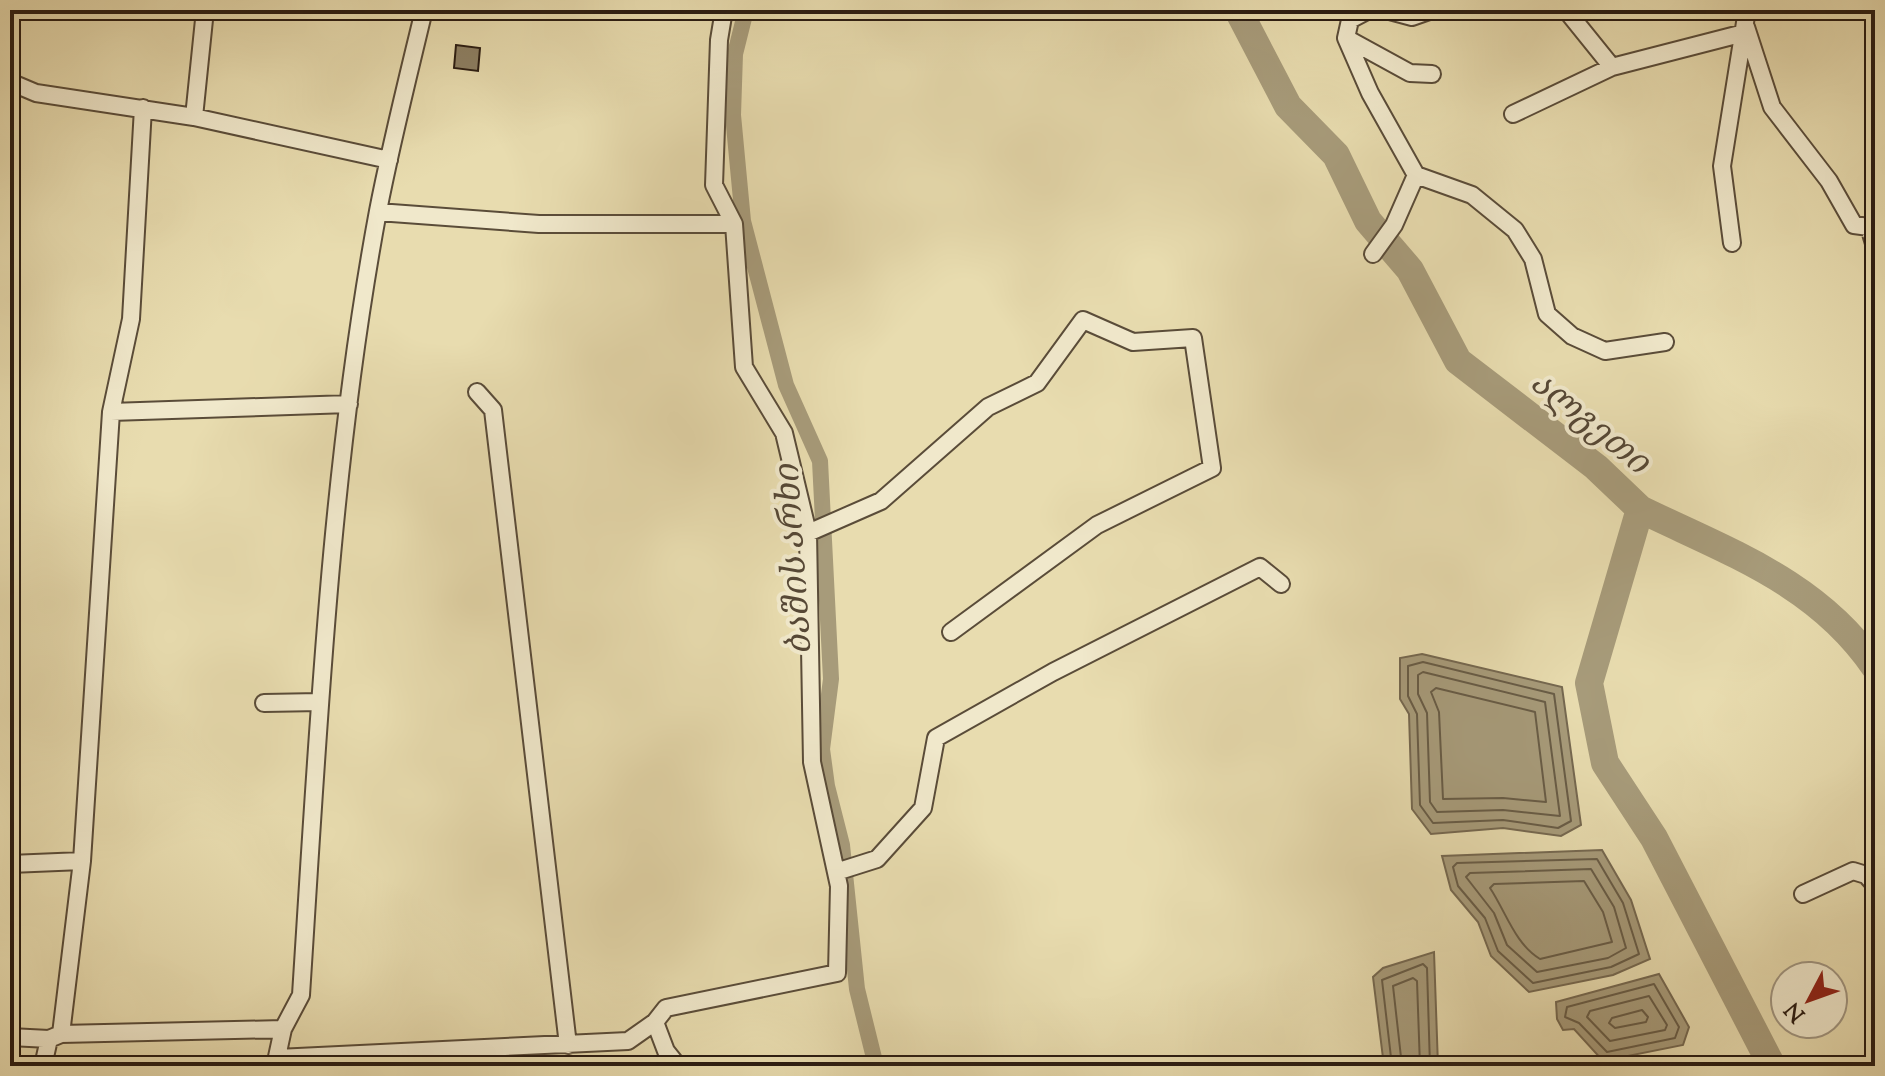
<svg xmlns="http://www.w3.org/2000/svg" width="1885" height="1076" font-family="'Sorts Mill Goudy','Noto Serif Georgian',serif">
<rect width="100%" height="100%" fill="#e8dcaf"/>
<filter id="stains"><feTurbulence type="fractalNoise" baseFrequency=".0025" numOctaves="4"/><feColorMatrix values="0 0 0 0 .2 0 0 0 0 .09 0 0 0 0 .02 0 0 0 .5 -.17"/></filter>
<radialGradient id="worn" r=".72"><stop offset=".6" stop-color="#630" stop-opacity="0"/><stop offset="1" stop-color="#630" stop-opacity=".3"/></radialGradient>
<path fill="#a79b7a" stroke="#756850" stroke-width="2" d="M1422,654L1562,687L1581,825L1561,836L1503,828L1431,834L1412,809L1409,714L1400,699V658Z
M1602,850L1631,900L1650,959L1613,975L1529,992L1491,956L1478,922L1451,890L1442,856Z
M1434,952L1438,1066H1384L1373,977L1383,968Z
M1659,974L1689,1027L1683,1045L1603,1061L1574,1029L1563,1030L1557,1019L1556,1002Z"/>
<g fill="none" stroke-linecap="round" stroke-linejoin="round">
<path stroke="#685c46" stroke-width="2" d="M1423,662L1554,694L1571,821L1558,828L1503,820L1433,823L1420,805L1417,714L1408,696V666Z
M1423,672L1545,702L1560,816L1503,810L1437,812L1430,802L1427,713L1418,694V675Z
M1436,688L1535,712L1546,802L1503,798L1443,799L1439,712L1431,692Z
M1597,859L1623,903L1639,954L1611,967L1533,983L1498,951L1485,918L1458,886L1453,867L1457,863Z
M1591,869L1614,907L1626,948L1608,958L1537,972L1507,945L1494,913L1466,877L1470,873Z
M1584,881L1603,912L1612,942L1540,959C1515,944 1506,912 1490,888L1494,884Z
M1654,984L1679,1027L1675,1038L1607,1052L1579,1023L1565,1017L1567,1007Z
M1649,996L1667,1025L1665,1030L1610,1041L1587,1017L1590,1011Z
M1642,1010L1648,1017L1646,1022L1615,1028L1609,1023L1612,1018Z
M1392,1066L1382,980L1423,964L1427,968L1430,1066
M1402,1066L1393,986L1413,978L1417,981L1420,1066"/>
<path stroke="#a79b7a" stroke-width="16" d="M746,10L735,54L733,115L743,221L786,385L820,461L831,679L822,749L827,786L842,845L857,989L876,1066"/>
<path stroke="#a79b7a" stroke-width="28" d="M1238,10L1288,106L1336,155L1368,221L1410,270L1458,361L1596,467L1640,509L1589,683L1605,763L1654,838L1772,1066
M1640,509C1728,552 1817,582 1875,667"/>
</g>
<path fill="#8d8064" stroke="#2a1c12" stroke-width="2" d="M456,45L480,48L478,71L454,68Z"/>
<g fill="none" stroke-linecap="round" stroke-linejoin="round">
<defs>
<path id="minor" d="M1369,10L1350,20L1346,38L1370,93L1416,175L1394,225L1373,254
M1386,10L1412,17L1432,10
M1566,10L1612,67
M1746,27L1772,107L1829,181L1854,225L1869,227L1875,247
M1346,38L1410,73L1432,74
M10,82L36,93L194,117L389,160
M1513,114L1612,67L1744,33
M194,117L205,10
M1416,175L1472,195L1515,230L1533,259L1547,314L1572,336L1605,351L1665,342
M378,212L539,224H734
M1732,243L1722,166L1747,10
M477,392L493,410L568,1045
M111,412L131,319L143,108
M808,533L881,501L988,407L1037,383L1083,320L1133,342L1193,338L1212,468L1097,525L951,632
M264,703L320,702
M10,864L82,861
M836,872L877,859L923,808L936,738L1053,672L1260,567L1281,584
M1803,894L1853,871L1866,875L1875,885
M655,1022L666,1051L678,1066
M283,1029L301,995C318,734 330,469 378,211C391,144 408,77 424,10
M61,1034L283,1029L275,1066
M10,1037L49,1039L43,1066
M49,1039L61,1034L82,861L111,412L349,404
M277,1058L628,1041L655,1022L666,1008L837,973L839,886L812,762L808,533L784,433L744,367L734,224L714,185L719,40L724,10"/>
</defs>
<use href="#minor" stroke="#5a4c39" stroke-width="20"/>
<use href="#minor" stroke="#f0e8cb" stroke-width="16"/>
</g>
<g text-anchor="middle" stroke-width="8" stroke-linejoin="round" paint-order="stroke">
<g font-size="34" font-style="italic" fill="#564836" stroke="#f0e8cb">
<text transform="translate(1591 421) rotate(39)" y="12">ალგეთი</text>
<text transform="translate(792 560) rotate(-94)" y="12">ბაშის არხი</text>
</g>
</g>
<rect width="1885" height="1076" fill="none" stroke="#e8dcaf" stroke-width="40"/>
<rect x="12" y="12" width="1861" height="1052" fill="none" stroke="#2a1c12" stroke-width="4"/>
<rect x="20" y="20" width="1845" height="1036" fill="none" stroke="#2a1c12" stroke-width="2"/>
<g transform="translate(1809 1000) rotate(229)"><circle r="38" fill="#f0e8cb" stroke="#a19681" stroke-width="2"/>
<path d="M0-6L14 30L0 20L-14 30Z" fill="#8f2418"/>
<text y="-12" font-size="22" font-weight="bold" text-anchor="middle" fill="#2a1c12">N</text>
</g>
<rect width="100%" height="100%" filter="url(#stains)"/>
<rect width="100%" height="100%" fill="url(#worn)"/>
</svg>
